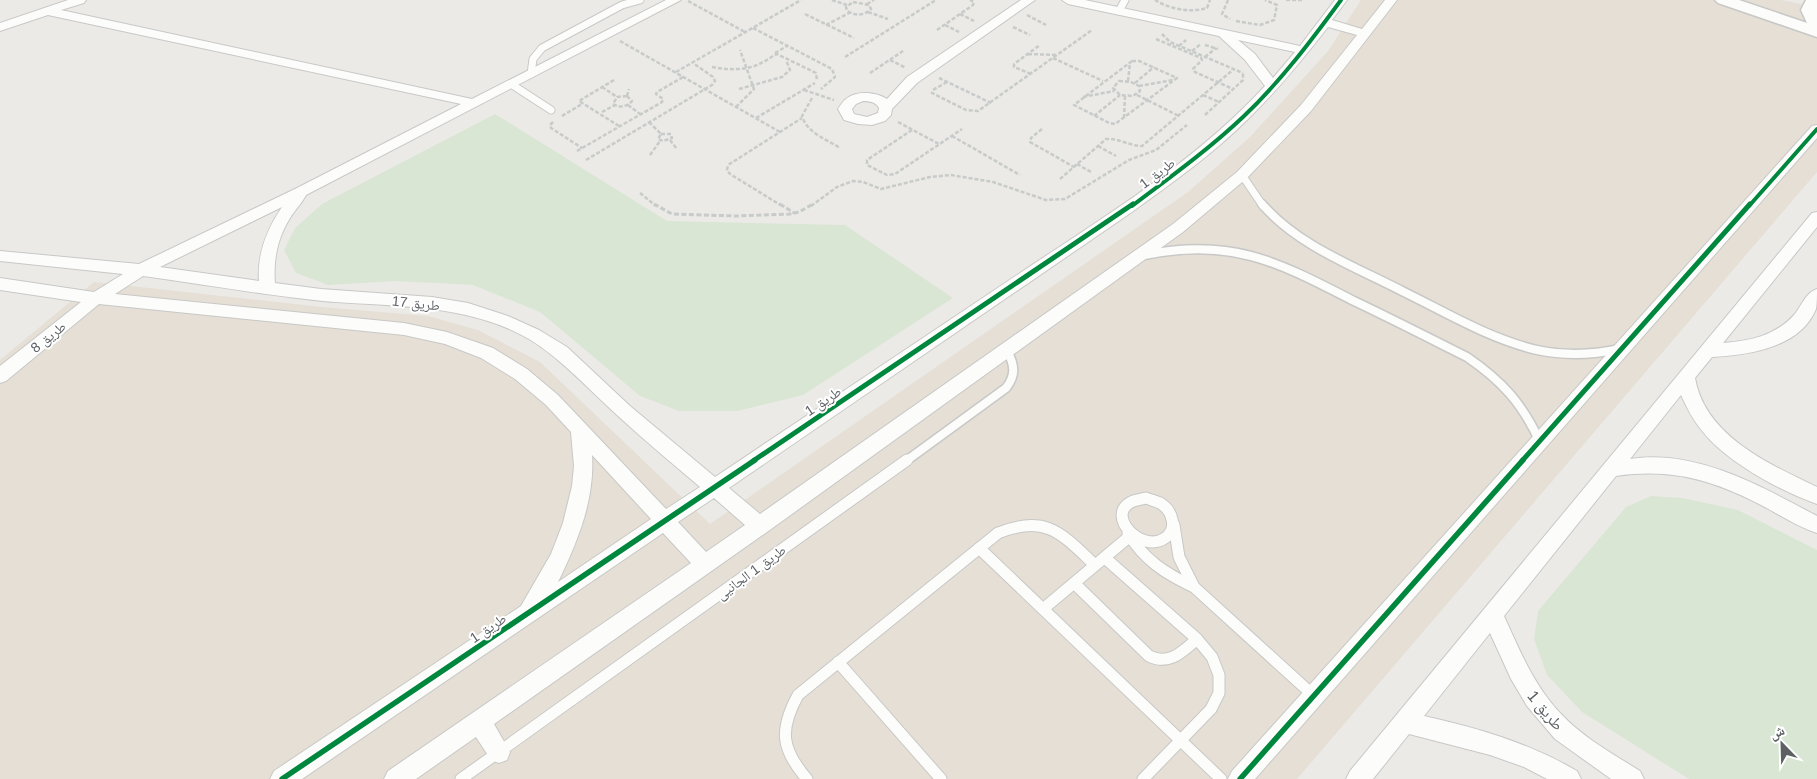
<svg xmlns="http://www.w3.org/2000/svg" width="1817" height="779" font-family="Helvetica,'Noto Naskh Arabic',sans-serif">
<rect width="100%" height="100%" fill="#eceae7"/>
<path fill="#e5dfd5" d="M1361,0H1781L1817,7V172L1297,779H0V360L94,282L322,307L428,316L478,330L540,362L710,524L1188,192L1250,137L1328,51Z"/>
<path fill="#d9e6d4" d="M495,114L667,221L845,225L953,298L803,395L737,411H679L640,396L540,312L473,285L396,281L328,285L296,273L284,250L295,228L322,204Z
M1651,496L1682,498L1738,510L1817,550V779H1689L1582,712L1547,675L1534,639L1538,611L1626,507Z"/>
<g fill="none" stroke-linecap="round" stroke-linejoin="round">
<defs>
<path id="service-far2" d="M1119,11L1125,0
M531,74L533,59L542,48L622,5L640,0
M511,84L551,110
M1242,175L1263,206"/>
<path id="service-far1" d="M1262,204C1298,246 1356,267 1404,292C1447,313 1490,339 1537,350C1565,356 1592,355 1620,349
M1144,255C1232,237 1278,262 1354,301C1392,319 1429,338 1467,357C1502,381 1522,403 1540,442
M906,461L1006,388C1016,375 1015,365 1007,351"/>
<path id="service" d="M1146,498C1151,500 1156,501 1160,503C1173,511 1178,529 1165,538C1142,554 1105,516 1131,502C1135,500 1142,499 1146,498Z
M1174,525L1179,557L1194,587L1314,696
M1128,533C1144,560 1166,574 1194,587
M979,548L1221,779
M1105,558L1197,639L1212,657L1219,675V693L1211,709L1143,779
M1074,583L1149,656C1169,666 1182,652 1197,639
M1043,609L1130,536
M838,662L941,779
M461,779L907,460
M807,779C781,749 779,730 798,695L998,533C1046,514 1061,533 1095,565"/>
<path id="minor" d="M68,0H86L84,3L61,10L472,99L666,0H681L306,195C302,203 295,210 290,218C278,237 273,260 275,283L321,289L432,297L468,303L508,316L539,330L567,347L630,406L715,477C818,408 920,340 1023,271C1107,215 1196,161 1265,86L1245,60L1219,36L1068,4L1062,0H1085L1300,46L1335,0H1347L1332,20L1362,29L1385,0H1397L1311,111L1247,178L1183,232L767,532L494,724L510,752L507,760L499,763L491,760L476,737L416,779H384L388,771L691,563L663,533L302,779H270L274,771L521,606L551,554L563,523L572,486L574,466L571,432L546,405L515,379L481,358L445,344L404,335L99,304L6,381L0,383V366L81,302L0,290V278L94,292L123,274L0,261V251L139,264L297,188L461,104L48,15L0,31V23ZM1328,27L1357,35L1301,105L1237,172L1173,224L760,514L729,488L1132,212C1172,183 1213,154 1248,119C1277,91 1303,59 1328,27ZM1238,40L1295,52L1273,78L1255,54ZM282,207C267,229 257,253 259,281L160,267ZM143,276C203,284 263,295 323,301C392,307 467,303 529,339C562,359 588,389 617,415C644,440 672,463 700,487L666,509L558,395L527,369L493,348L447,332L404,323L115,294ZM592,455L651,519L558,582C577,543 595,500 592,455ZM714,498L745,525L706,552L678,522Z
M1021,0H1035L917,83L892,109L891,115L885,121L872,125L858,124L844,120L838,109C840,106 843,101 846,99C857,90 876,92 887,99L907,77ZM863,101C870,101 876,102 879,108L878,113L867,117L854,114L852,109L856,104Z
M1817,125V138L1255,779H1228L1232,771L1812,126Z
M1817,212V227L1723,343C1750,341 1775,336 1794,315C1801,307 1806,292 1817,289C1817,295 1817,303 1816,309C1800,348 1748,355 1712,357L1695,378C1705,436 1769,464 1817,487V504C1780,491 1727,462 1703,432C1693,420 1687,408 1681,395L1630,459C1697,449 1760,486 1817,516V533C1798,527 1780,515 1763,506C1713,480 1672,468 1616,476L1504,616C1520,651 1535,688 1562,715C1584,738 1613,754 1640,771L1644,779H1611L1555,739L1527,706L1511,679L1490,633L1424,716C1478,728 1529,743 1577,771L1581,779H1547L1524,767L1490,755L1409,734L1373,779H1346L1350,771L1812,213Z"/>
<path id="tertiary" d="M1715,0H1739L1807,23L1801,10L1806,0H1817V37L1718,3Z"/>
</defs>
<use href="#service-far2" stroke="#c8c8c7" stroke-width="9"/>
<use href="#service-far1" stroke="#c8c8c7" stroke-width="11"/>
<use href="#service" stroke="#c8c8c7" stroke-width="13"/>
<use href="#minor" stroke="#c8c8c7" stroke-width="2"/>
<use href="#tertiary" stroke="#c8c8c7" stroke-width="3"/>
<path stroke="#c7cbc9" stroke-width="2.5" stroke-dasharray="4 2" stroke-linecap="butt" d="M832,0L847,5
M1155,0C1169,9 1191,13 1207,8L1210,0
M1228,0L1222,14L1230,19
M1286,0H1304
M688,1L745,32
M853,2L869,5L871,9C864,16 856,16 847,11L846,7Z
M867,4L874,0
M868,12L888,19
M805,14L854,38
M960,14L974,21
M1027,15L1046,25
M1236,21L1260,25L1274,20L1277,5L1265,0
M826,25L849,13
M945,25L959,32
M1013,27L1030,35
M753,28L832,69L835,77L821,89
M937,30L973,5L974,2L970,0
M1162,34L1170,42L1243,73
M1156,39L1201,58L1202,60L1193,69L1195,72L1233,89
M620,41L780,132
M1205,45L1218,49
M1179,46L1186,40
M1192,51L1201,44
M775,53L787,46
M1028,54L1057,55
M845,57L936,0
M1205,57L1216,48
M1053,58L1103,81
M890,60L906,68
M1132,61H1139L1177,78L1115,124L1109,123L1074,105Z
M712,67C729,70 748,71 763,62C768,60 772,56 777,54L816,73L817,80
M676,72L801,0
M870,73L903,51
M1031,74L1014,67V64L1040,45
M939,78L991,103
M614,80L579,101L619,126
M1119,81L1131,82L1139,86L1140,91L1133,96L1120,95L1113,88Z
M1128,81L1130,63
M947,82L933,90L932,93L966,110L978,111L1092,30
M1135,83L1154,67
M1139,86L1173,80
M602,87L617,97
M739,89L782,77L790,70L786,60
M804,90L834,100
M1137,95L1179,116
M1203,95L1219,102
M627,96L632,101C627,107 620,108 613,104L617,97Z
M627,96L629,89
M1083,97L1114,91
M812,98L802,116C807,133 826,139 840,148
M628,105L640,114
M736,107L754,89L740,50
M602,112L615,105
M1205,115L1243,80V72
M562,116L582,104
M1094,116L1120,95
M756,118L815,83
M1124,118L1125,96
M553,122L550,125L551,128L582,148
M649,122L661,134
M898,122L939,144
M1042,129L1031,138L1030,142L1074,167
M912,130L867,160V165L887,175L895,174L962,129
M661,134H671L672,138L663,141L658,139Z
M952,136L1020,175
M670,140L677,149
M1098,146L1116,156
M577,151L662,102L663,99L656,94L657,92L683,77
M650,155L660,141
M586,160L712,85L715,81L713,77L693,63
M1077,164L1091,172
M1060,179L1106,139C1119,138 1129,146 1142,146L1234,69
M640,193L656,206
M782,206L730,174L727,170L728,165L802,118
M811,206L837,187L853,181L863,182L881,189L930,177L951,175L993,182L1046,200L1065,199L1129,160L1156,150L1187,125"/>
<path stroke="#c7cbc9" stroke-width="3" stroke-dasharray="5 2.5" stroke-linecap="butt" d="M654,204L672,214L736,216L790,214L799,212L813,204
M780,204L794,213"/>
<use href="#service-far2" stroke="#fcfcfb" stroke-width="7"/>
<use href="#service-far1" stroke="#fcfcfb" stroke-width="8"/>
<use href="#service" stroke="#fcfcfb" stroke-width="11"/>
<use href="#minor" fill="#fcfcfb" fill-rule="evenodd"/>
<use href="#tertiary" fill="#fcfcfb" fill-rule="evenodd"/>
<defs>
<path id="cycleway-far2" d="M1132,206C1169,178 1208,150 1243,117C1280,82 1311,41 1341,0
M1749,206L1817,129"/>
<path id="cycleway-far1" d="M753,461L1133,204
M1522,461L1750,204"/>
<path id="cycleway" d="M282,779L755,460
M1240,779L1523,460"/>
</defs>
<use href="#cycleway-far2" stroke="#fff" stroke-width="6"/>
<use href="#cycleway-far1" stroke="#fff" stroke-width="8"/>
<use href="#cycleway" stroke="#fff" stroke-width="9"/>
<use href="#cycleway-far2" stroke="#00873e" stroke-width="4"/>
<use href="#cycleway-far1" stroke="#00873e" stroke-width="5"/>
<use href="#cycleway" stroke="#00873e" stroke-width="5.5"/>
</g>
<g text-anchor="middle" stroke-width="4" stroke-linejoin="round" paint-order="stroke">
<g font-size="14" fill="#5d6164" stroke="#fff">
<text transform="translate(1157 173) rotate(-37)" y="5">طريق 1</text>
<text transform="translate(416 303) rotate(6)" y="5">طريق 17</text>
<text transform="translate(48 337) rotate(-39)" y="5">طريق 8</text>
<text transform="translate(823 401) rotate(-34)" y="5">طريق 1</text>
<text transform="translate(751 572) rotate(-36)" y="5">طريق 1 الجانيى</text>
<text transform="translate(488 628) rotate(-34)" y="5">طريق 1</text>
</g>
<g font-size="16" fill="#5d6164" stroke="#fff">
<text transform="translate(1546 710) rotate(50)" y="6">طريق 1</text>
</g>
</g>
<g transform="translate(1782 744) rotate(337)" stroke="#ffffff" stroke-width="4" paint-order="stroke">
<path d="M0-4L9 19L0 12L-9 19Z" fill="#5d6164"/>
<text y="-8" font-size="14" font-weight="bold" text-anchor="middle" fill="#5d6164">ش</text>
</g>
</svg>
